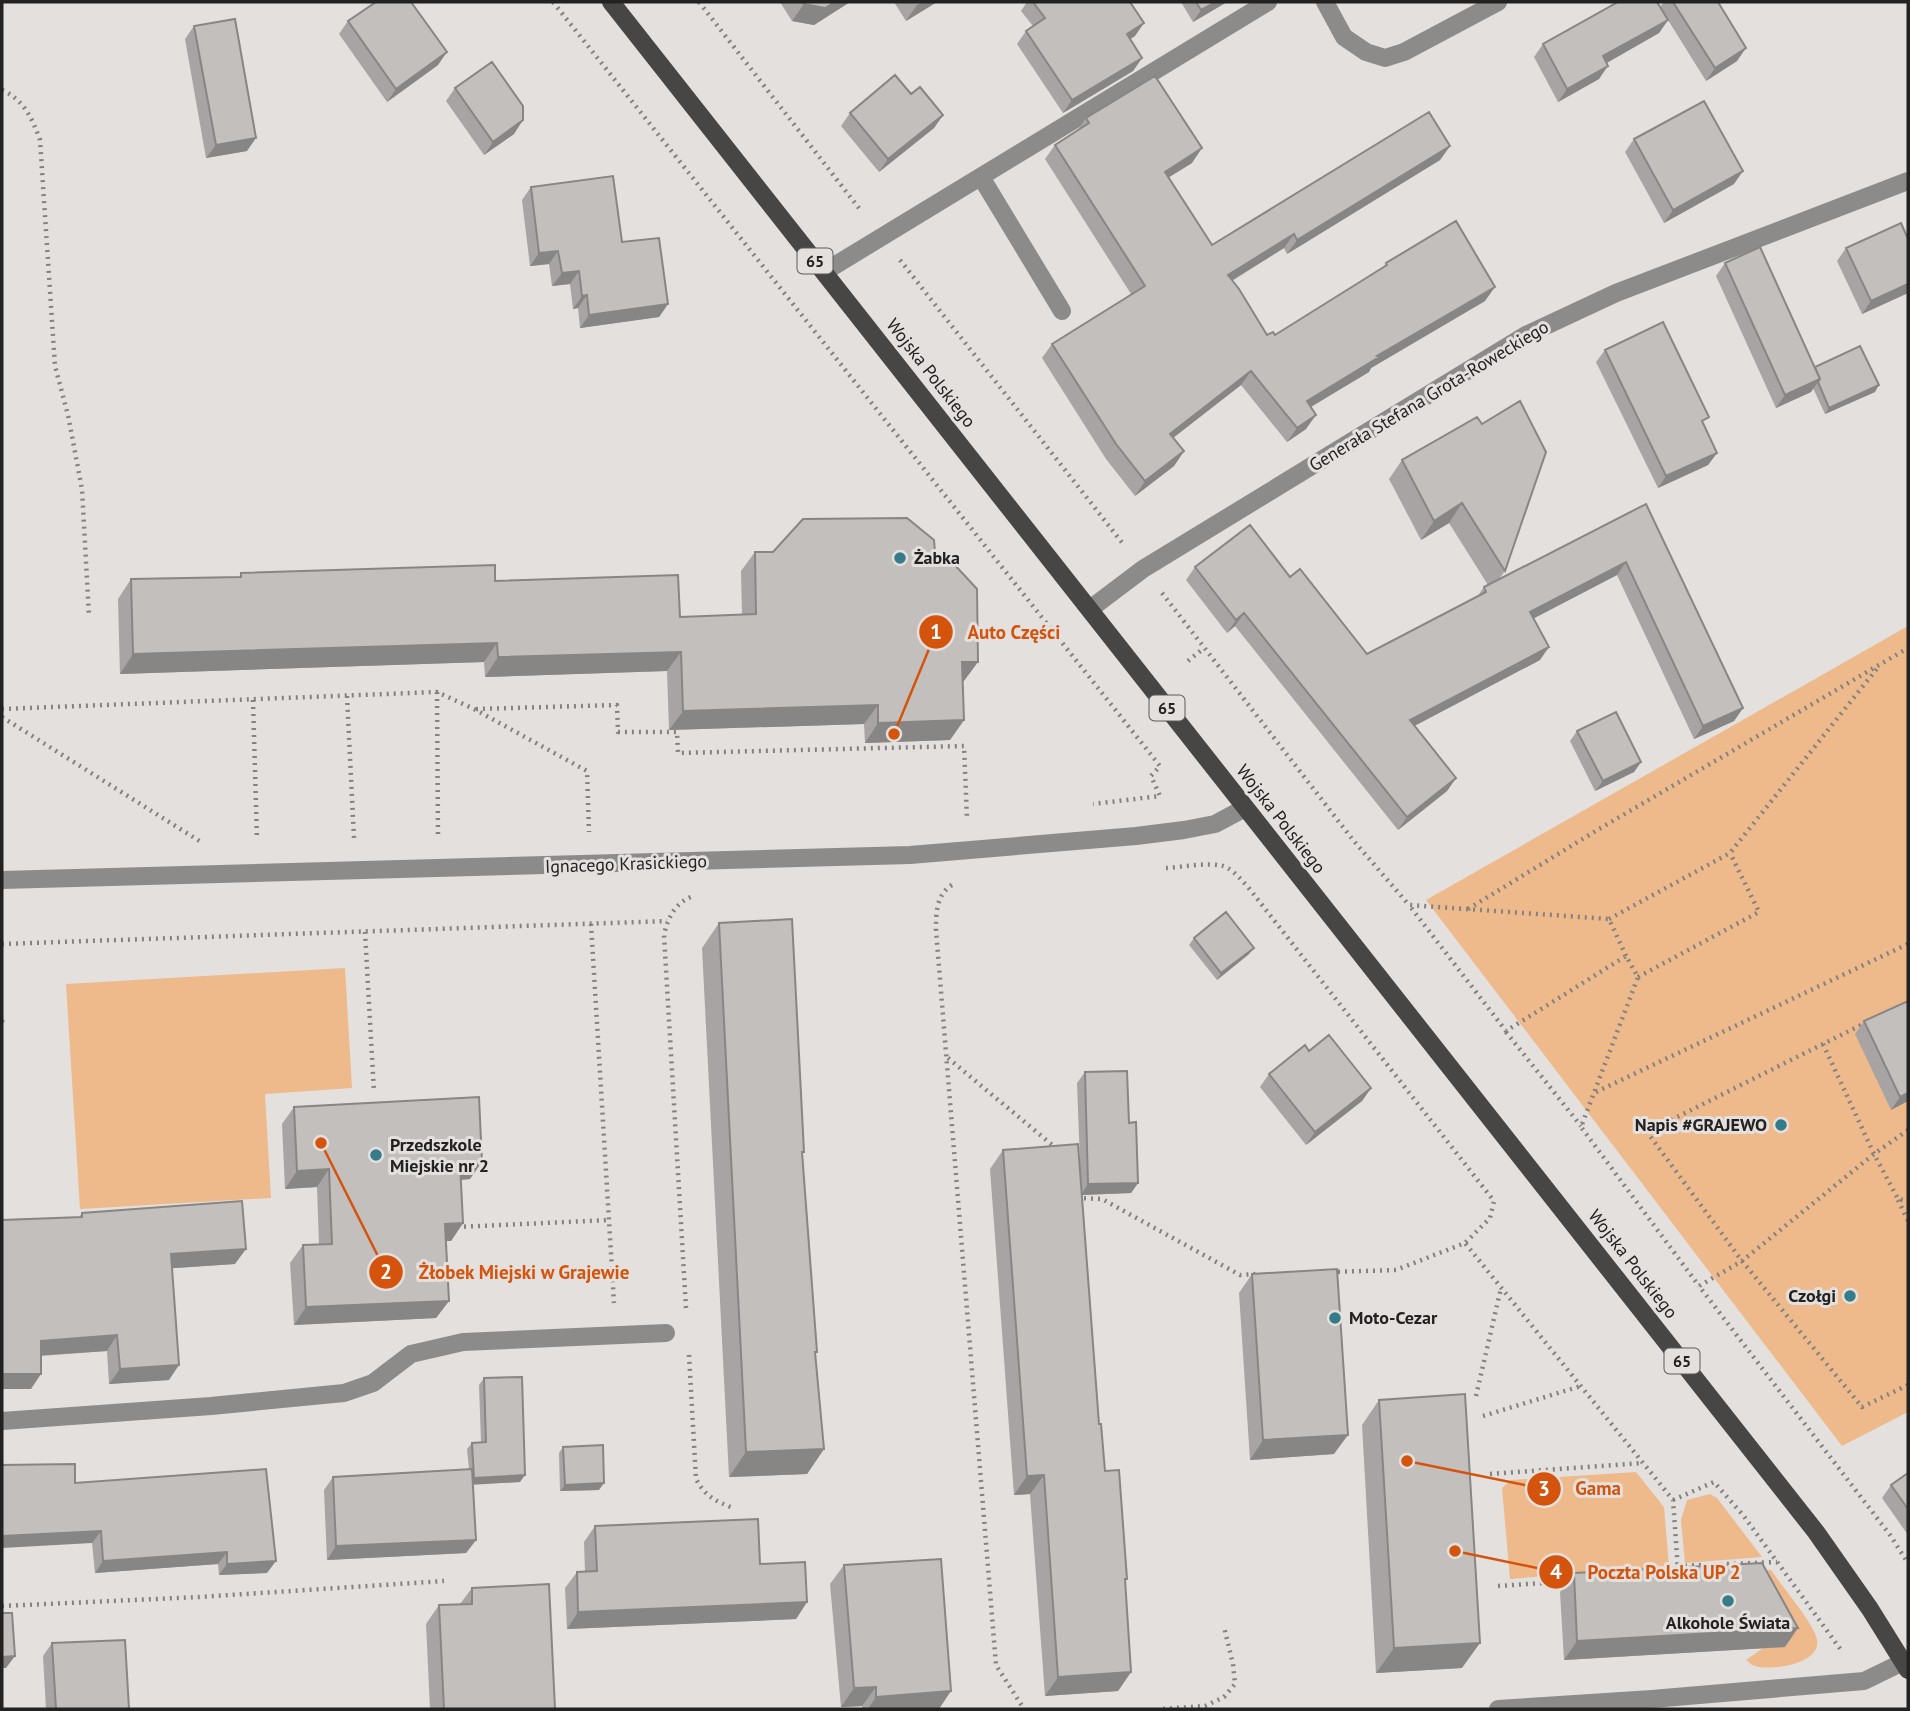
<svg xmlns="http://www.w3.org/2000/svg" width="1910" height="1711" font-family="'PT Sans',sans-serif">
<rect width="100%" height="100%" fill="#e3e0de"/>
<path fill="#eeba8c" d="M1908,626V1412L1842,1446L1426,900Z
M345,968L352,1088L265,1094L271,1198L80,1209L66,984Z
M1636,1472L1664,1507L1669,1566L1510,1579L1502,1488L1511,1480Z
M1710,1494L1717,1498L1762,1557L1685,1563L1681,1520L1687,1500Z
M1753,1570H1771C1781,1585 1814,1624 1817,1639C1822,1664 1772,1671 1755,1666C1752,1666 1749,1662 1746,1660L1779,1637Z"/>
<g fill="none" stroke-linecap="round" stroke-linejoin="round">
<path stroke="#848280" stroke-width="4.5" stroke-dasharray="2 5" stroke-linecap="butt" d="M553,2L1160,766L1151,776L1160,796L1093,804
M699,2L862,212
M2,90C24,100 32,118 40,140L55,366L68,415L82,489L89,616
M900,260L1124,545
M1162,593L1353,840L1409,905
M1188,661L1204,648
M437,692L438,836
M347,696L354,838
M253,700L257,840
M2,709L437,692L474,709L587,771L589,832
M476,709L617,705L618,732H677L678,753L964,746L967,818
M2,717L201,842
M1166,868C1184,867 1206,862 1223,866C1237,870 1257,899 1266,910L1494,1201L1490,1218L1465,1243
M952,885C936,895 936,913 936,930L996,1665L1024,1709
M1468,909L1599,829L1908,648
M1609,919L1730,853L1879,666
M591,924L614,1303
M365,932L374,1092
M2,944L667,921
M1626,956L1609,919L1409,905L1506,1031L1626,956L1638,977L1581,1127L1699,1286
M1638,977L1759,912L1730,853
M2,1021L4,1019
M1867,1022L1647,1132L1742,1261L1862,1407L1908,1385
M1506,1032L1581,1126
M1823,1044L1874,1154L1898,1199L1908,1201
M948,1058L1057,1149
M1596,1092L1908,944
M1908,1130L1874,1154L1742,1261L1699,1286L1890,1535L1908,1563
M1077,1198L1102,1199L1240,1275L1256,1274
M1898,1200L1908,1221
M457,1227L610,1220
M1331,1272L1396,1270L1465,1243L1673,1500L1678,1570
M686,1308L664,935C668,917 675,903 693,896
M689,1355L696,1479C705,1496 715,1501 733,1508
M1476,1396L1501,1288
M1483,1416L1581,1386
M1490,1474L1642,1463
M1673,1500L1714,1482L1743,1515L1841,1650
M1678,1566L1777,1562
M1498,1586L1572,1581
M2,1606L199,1597L444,1581
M1163,1709L1205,1706L1224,1697L1235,1684L1233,1664L1224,1627"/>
<path stroke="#8c8b8a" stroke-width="18" d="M1325,2L1344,37L1366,52L1385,58L1404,52L1498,2
M981,177L1062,311
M824,272L1268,2
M1090,609L1143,569L1526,335L1616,293L1908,181
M2,880L910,855L1136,836L1184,830L1215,824L1245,808
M2,1421L211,1406L344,1393L373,1383L411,1354L463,1342L666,1333
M1498,1709L1652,1699L1864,1681L1903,1662"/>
<path stroke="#484645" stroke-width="18" d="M611,2L1816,1532L1870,1609L1908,1670"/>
</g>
<path fill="#a7a4a3" d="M780,2H850L814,25L792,21Z
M894,2H937L906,21Z
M1027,2H1130L1135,36L1130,39L1142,58L1133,71L1063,113L1017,44L1026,31L1033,26L1021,11Z
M1181,2H1227L1193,22Z
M1664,2H1718L1737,61L1706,81L1668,20L1659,33L1607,63L1599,79L1558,102L1534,57L1543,44L1660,7Z
M348,21L438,65L387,102L339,34Z
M194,26L247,151L206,158L185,39Z
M455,88L514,134L484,155L446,101Z
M911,94L943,115L934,128L879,172L841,126L850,113Z
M1086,118L1192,163L1168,177L1212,245L1450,146L1440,160L1287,254L1284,248L1232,281L1267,335H1275L1383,268L1386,263L1485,301L1371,368L1369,372L1311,407L1306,429L1287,442L1241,385L1173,438L1184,451L1174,466L1135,496L1106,459L1042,358L1052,344L1131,294L1045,159L1055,145L1077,131Z
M1634,139L1734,184L1664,223L1625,152Z
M531,187L622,242L668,304L659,317L580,328L578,308L573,309L570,284L552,286L549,264L530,266L522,200Z
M1846,248L1908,293L1862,314L1837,261Z
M1725,263L1815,367L1875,392L1825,414L1813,388L1811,392L1776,408L1716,276Z
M1605,350L1704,425L1717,453L1708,465L1658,488L1596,362Z
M1477,417L1505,571L1499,579L1646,504L1743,708L1734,721L1694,739L1617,575L1534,618L1540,660L1414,726L1456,778L1447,791L1398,830L1235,626L1227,633L1186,580L1195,567L1290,577L1367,654L1477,597L1484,587L1488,585L1449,523L1421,540L1389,479L1402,460Z
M755,552L936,565L964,681H963L964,720L950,740L865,743L864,724L669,730L667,671L485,677L484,662L120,674L118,599L131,579L239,577L241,573L495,581L680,617L742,615L741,571Z
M1577,731L1641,762L1634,772L1595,791L1570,741Z
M719,923L804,1152L802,1155L815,1355L824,1449L807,1474L729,1477L702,948Z
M1194,938L1249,954L1217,980L1189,945Z
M1864,1021L1908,1101L1891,1110L1855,1034Z
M1309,1051L1371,1088L1362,1101L1306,1145L1260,1087L1269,1074Z
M1085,1072L1129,1123L1138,1183L1131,1193L1082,1195L1099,1424L1131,1672L1118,1691L1045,1696L1030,1494L1014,1495L990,1169L1003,1150L1080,1163L1077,1083Z
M294,1107L470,1179L460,1180L463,1223L451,1241H445L449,1301L436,1318L294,1325L290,1263L303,1245H319L317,1187L285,1189L282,1124Z
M82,1213L235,1264L172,1268L169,1380L109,1384L107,1351L41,1356L31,1389H2V1220L79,1217Z
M1252,1274L1334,1454L1250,1460L1239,1293Z
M484,1378L520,1482L473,1484L476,1540L466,1553L327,1560L324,1490L333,1477L469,1469L467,1449L472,1443L481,1442L479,1385Z
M1379,1400L1462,1668L1376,1673L1362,1425Z
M563,1447L599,1490L560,1491L559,1453Z
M266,1469L267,1573L219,1575L218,1564L95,1573L92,1543L75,1483Z
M1908,1473V1535L1882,1498L1891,1485Z
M595,1526L760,1564L807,1602L796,1619L567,1629L565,1588L577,1572H585L584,1542Z
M844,1565L939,1709H862V1706L841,1707L830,1584Z
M1574,1573L1785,1647L1564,1660L1560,1592Z
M472,1588L555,1709H430L426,1624L439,1605L460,1604Z
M52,1643L129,1709H46L43,1656Z"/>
<path fill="#888684" d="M835,2H850L814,25L792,21L804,4Z
M923,2H937L906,21L917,5Z
M1216,2H1227L1193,22L1201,10Z
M1668,20L1659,33L1594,70L1603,56Z
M1144,23L1135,36L1118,47L1127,34Z
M1746,48L1737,61L1706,81L1715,68Z
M447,52L438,65L387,102L396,89Z
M1142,58L1133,71L1063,113L1072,100Z
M1608,66L1599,79L1558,102L1567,89Z
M943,115L934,128L879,172L888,159Z
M523,120L514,134L484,155L493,142Z
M256,138L247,151L206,158L216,145Z
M1450,146L1440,160L1287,254L1297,240Z
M1202,148L1192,163L1155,186L1165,172Z
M1743,171L1734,184L1664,223L1673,210Z
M1294,234L1284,248L1218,289L1228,275Z
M558,251L549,264L530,266L539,253Z
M579,271L570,284L552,286L562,273Z
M1908,284V293L1862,314L1871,301Z
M1495,287L1485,301L1371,368L1369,372L1297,415L1307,401L1377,356Z
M587,295L578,308L573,309L582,296Z
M668,304L659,317L580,328L589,315Z
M1251,371L1241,385L1160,448L1170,434Z
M1820,379L1811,392L1776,408L1785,395Z
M1879,385L1875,392L1825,414L1829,408Z
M1316,415L1306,429L1287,442L1297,428Z
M1184,451L1174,466L1135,496L1145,481Z
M1717,453L1708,465L1658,488L1666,476Z
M1462,503L1449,523L1421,540L1434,521Z
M1626,562L1617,575L1521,625L1530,612Z
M1244,613L1235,626L1227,633L1236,620Z
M497,643L484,662L120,674L133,654Z
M1549,647L1540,660L1401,733L1410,720Z
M681,652L667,671L485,677L498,657Z
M962,662H978L964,681L948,682Z
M878,705L864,724L669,730L683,711Z
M1743,708L1734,721L1694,739L1703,726Z
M964,720L950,740L865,743L878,723Z
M1641,762L1634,772L1595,791L1603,781Z
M1456,778L1447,791L1398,830L1407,817Z
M1254,948L1249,954L1217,980L1221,973Z
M1371,1088L1362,1101L1306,1145L1315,1132Z
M1908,1093V1101L1891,1110L1900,1097Z
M482,1162L470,1179L447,1181L460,1163Z
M329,1169L317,1187L285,1189L297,1171Z
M1138,1183L1131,1193L1081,1195L1088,1184Z
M463,1223L451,1241H432L445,1224Z
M246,1249L235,1264L161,1269L171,1254Z
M449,1301L436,1318L294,1325L306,1307Z
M117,1335L107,1351L30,1356L41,1341Z
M179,1365L169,1380L109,1384L120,1369Z
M2,1374H41L31,1389H2Z
M1348,1435L1334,1454L1250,1460L1263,1440Z
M824,1449L807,1474L729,1477L746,1452Z
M525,1475L520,1482L469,1485L474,1478Z
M1044,1475L1030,1494L1014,1495L1027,1476Z
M604,1483L599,1490L560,1491L565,1485Z
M101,1531L92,1543L2,1548V1536Z
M476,1540L466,1553L327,1560L336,1546Z
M227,1552L218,1564L95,1573L103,1561Z
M276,1561L267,1573L219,1575L227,1564Z
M807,1602L796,1619L567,1629L578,1612Z
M1798,1628L1785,1647L1564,1660L1577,1641Z
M1480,1643L1462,1668L1376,1673L1394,1648Z
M15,1656L6,1668H2V1657Z
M1131,1672L1118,1691L1045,1696L1058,1677Z
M876,1687L862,1706L841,1707L854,1688Z
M951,1691L939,1709H868L876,1697Z"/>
<path fill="#c2bfbd" stroke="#888684" stroke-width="2" d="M376,2H411L447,52L396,89L348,21Z
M802,2H835L825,8L804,4Z
M1033,2H1130L1144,23L1127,34L1142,58L1072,100L1026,31L1045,18Z
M1196,2H1216L1201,10Z
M1618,2H1657L1668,20L1603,56L1608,66L1567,89L1543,44Z
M1673,2H1718L1746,48L1715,68Z
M235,19L256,138L216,145L194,26Z
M492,62L523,106V120L493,142L455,88Z
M895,75L911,94L920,87L943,115L888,159L850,113Z
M1155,76L1202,148L1165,172L1212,245L1429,112L1450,146L1297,240L1294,234L1228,275L1239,289L1267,335L1273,332L1275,335L1387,265L1386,263L1456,221L1495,287L1377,356L1379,357L1307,401L1316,415L1297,428L1251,371L1170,434L1184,451L1145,481L1116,444L1052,344L1145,286L1055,145L1089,123L1086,118Z
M1704,101L1743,171L1673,210L1634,139Z
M613,176L622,242L659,238L668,304L589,315L587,295L582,296L579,271L562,273L558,251L539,253L531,187Z
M1901,223L1908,239V284L1871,301L1846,248Z
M1760,247L1820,379L1785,395L1725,263Z
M1663,322L1709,417L1702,421L1717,453L1666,476L1605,350Z
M1860,346L1879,385L1829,408L1818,382L1820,379L1815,367Z
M1520,401L1546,452L1505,571L1462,503L1434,521L1402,460L1477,417L1482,424Z
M1646,504L1743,708L1703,726L1626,562L1530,612L1549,647L1410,720L1456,778L1407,817L1244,613L1236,620L1195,567L1250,525L1290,577L1300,569L1367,654L1486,592L1484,587Z
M907,518L934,540L936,565L953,563L977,589L978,662H962L964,720L878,723V705L683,711L681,652L498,657L497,643L133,654L131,579L241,577V573L495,565V581L678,575L680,617L756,614L755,552H773L803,519Z
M1616,712L1641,762L1603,781L1577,731Z
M1226,912L1254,948L1221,973L1194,938Z
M792,919L804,1152H802L817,1352H815L824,1449L746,1452L719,923Z
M1908,1001V1093L1900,1097L1864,1021Z
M1329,1035L1371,1088L1315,1132L1269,1074L1305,1045L1309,1051Z
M1127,1071L1129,1123L1136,1122L1138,1183L1088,1184L1085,1072Z
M479,1097L482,1162L460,1163L463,1223L445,1224L449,1301L306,1307L303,1245L332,1244L329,1169L297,1171L294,1107Z
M1078,1144L1099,1424H1101L1105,1471L1119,1470L1127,1579H1125L1131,1672L1058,1677L1044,1475L1027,1476L1003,1150Z
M242,1201L246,1249L171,1254L179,1365L120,1369L117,1335L41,1341V1374H2V1220L82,1217V1213Z
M1337,1269L1348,1435L1263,1440L1252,1274Z
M522,1377L525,1475L474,1478L472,1443L486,1442L484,1378Z
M1465,1394L1480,1643L1394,1648L1379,1400Z
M603,1445L604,1483L565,1485L563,1447Z
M75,1464V1483L266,1469L276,1561L227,1564V1552L103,1561L101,1531L2,1536V1465Z
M472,1469L476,1540L336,1546L333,1477Z
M1908,1473V1509L1891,1485Z
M758,1519L760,1564L805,1562L807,1602L578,1612L577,1572L597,1571L595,1526Z
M941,1559L951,1691L876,1697V1687L854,1688L844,1565Z
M1762,1563L1798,1628L1577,1641L1574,1573Z
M549,1584L555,1709H444L439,1605L472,1604V1588Z
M2,1613H12L15,1656L2,1657Z
M125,1640L129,1709H56L52,1643Z"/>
<g fill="#367b89" stroke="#e3e0de" stroke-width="2.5">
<circle cx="900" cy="558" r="7"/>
<circle cx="1781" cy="1125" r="7"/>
<circle cx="376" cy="1155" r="7"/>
<circle cx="1850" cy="1296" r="7"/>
<circle cx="1335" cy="1318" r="7"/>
<circle cx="1728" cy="1601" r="7"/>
</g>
<g text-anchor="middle" stroke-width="6" stroke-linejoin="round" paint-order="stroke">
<g fill="#e3e0de" stroke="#5d5b5a" stroke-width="2">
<rect x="797.5" y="248.5" width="35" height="25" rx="5"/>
<rect x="1149.5" y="695.5" width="35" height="25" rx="5"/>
<rect x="1664.5" y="1348.5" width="35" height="25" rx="5"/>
</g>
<g font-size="16" font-weight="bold" fill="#232221">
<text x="815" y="267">65</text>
<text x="1167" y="714">65</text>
<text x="1682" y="1367">65</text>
</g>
<g font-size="18" fill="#232221" stroke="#e3e0de">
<text transform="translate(931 373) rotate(52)" y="6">Wojska Polskiego</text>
<text transform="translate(1429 396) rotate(-31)" y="6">Generała Stefana Grota-Roweckiego</text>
<text transform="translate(1281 819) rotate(52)" y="6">Wojska Polskiego</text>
<text transform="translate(626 864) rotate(-2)" y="6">Ignacego Krasickiego</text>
<text transform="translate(1633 1264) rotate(52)" y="6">Wojska Polskiego</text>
</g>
<g font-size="18" font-weight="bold" fill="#232221" stroke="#e3e0de" text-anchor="start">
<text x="914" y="564">Żabka</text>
<text x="1767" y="1131" text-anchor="end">Napis #GRAJEWO</text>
<text x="390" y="1151">Przedszkole<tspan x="390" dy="21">Miejskie nr 2</tspan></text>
<text x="1836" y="1302" text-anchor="end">Czołgi</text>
<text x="1349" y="1324">Moto-Cezar</text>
<text x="1728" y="1629" text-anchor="middle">Alkohole Świata</text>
</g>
</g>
<path fill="none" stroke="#d4540e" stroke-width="2.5" d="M894 734L936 632M321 1143L386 1272M1407 1461L1544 1489M1455 1551L1556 1572"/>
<g fill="#d4540e" stroke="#e3e0de" stroke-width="2.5">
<circle cx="894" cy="734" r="7"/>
<circle cx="321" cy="1143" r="7"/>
<circle cx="1407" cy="1461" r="7"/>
<circle cx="1455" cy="1551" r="7"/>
<circle cx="936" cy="632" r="18"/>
<circle cx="386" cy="1272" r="18"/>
<circle cx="1544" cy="1489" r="18"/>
<circle cx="1556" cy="1572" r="18"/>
</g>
<g font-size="21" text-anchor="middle" font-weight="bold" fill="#fff">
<text x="936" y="639">1</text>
<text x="386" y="1279">2</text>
<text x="1544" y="1496">3</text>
<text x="1556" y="1579">4</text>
</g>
<g font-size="19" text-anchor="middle" font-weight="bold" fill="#d4540e" stroke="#e3e0de" stroke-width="6" stroke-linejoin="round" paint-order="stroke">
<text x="1014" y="639">Auto Części</text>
<text x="524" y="1279">Żłobek Miejski w Grajewie</text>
<text x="1598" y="1495">Gama</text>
<text x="1664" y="1579">Poczta Polska UP 2</text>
</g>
<rect width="1910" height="1711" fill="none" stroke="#232221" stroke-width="7"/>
</svg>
